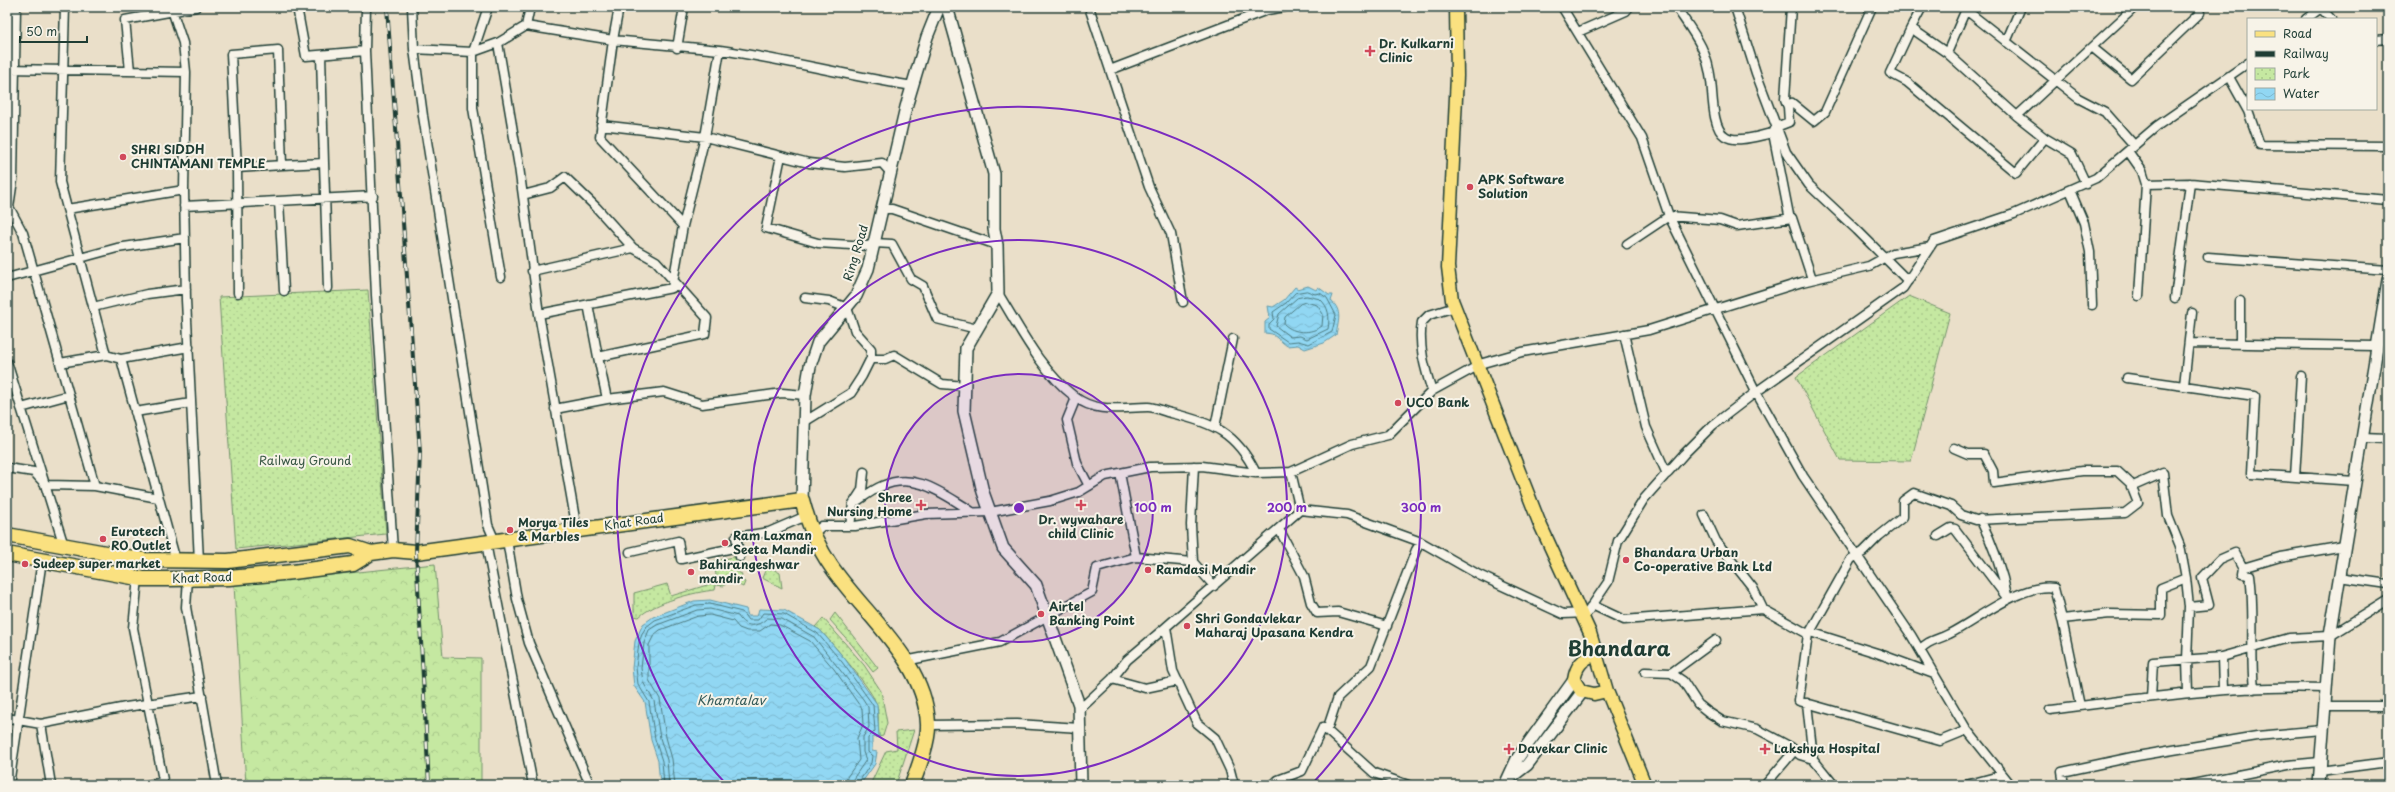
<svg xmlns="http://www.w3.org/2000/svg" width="2395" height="792" font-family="'Playpen Sans',sans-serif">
<defs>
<pattern id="forest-crowns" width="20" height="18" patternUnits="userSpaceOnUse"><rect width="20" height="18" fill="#c5e8a1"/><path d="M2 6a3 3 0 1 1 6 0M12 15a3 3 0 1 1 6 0" fill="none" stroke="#a9c88b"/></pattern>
<pattern id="park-dots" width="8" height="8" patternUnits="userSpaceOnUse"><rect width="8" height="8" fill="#c5e8a1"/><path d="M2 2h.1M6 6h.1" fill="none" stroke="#a9c88b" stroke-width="1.8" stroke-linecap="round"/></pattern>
<pattern id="water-waves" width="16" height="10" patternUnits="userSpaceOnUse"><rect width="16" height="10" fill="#91d7f3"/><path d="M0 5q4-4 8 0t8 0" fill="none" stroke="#7db9d1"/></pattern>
</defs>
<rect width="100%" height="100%" fill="#eadfc9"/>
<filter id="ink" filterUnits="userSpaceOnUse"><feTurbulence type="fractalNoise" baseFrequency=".025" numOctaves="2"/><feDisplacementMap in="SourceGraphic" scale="8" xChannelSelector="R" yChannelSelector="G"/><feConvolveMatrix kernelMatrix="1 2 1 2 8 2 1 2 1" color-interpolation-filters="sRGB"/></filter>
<g filter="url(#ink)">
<path fill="url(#forest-crowns)" stroke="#72926a" d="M435,564L443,657L481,658V785H246L234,585Z"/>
<path fill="url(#park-dots)" stroke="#72926a" d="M368,290L386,534L236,549L219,297Z
M1909,296L1950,313L1911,461L1840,460L1796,377Z
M738,556L740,562L737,572L742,574L740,579L745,582L743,587L727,579L724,586L716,585L715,590C694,592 655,602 639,617L634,616V593L667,584L671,596L717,582L714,561Z
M767,566L780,573L782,588L762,578Z
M835,613L878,668L873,672L852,645L830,620Z
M823,618L864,665L881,691L887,723L883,736L879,737C878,727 879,716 877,706C874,691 832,643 820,630L815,627Z
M914,730L896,785H870L886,751L897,749L896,732Z"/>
<path fill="url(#water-waves)" stroke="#6399a7" d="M1308,286L1316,290L1318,287L1329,295H1333L1331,301C1343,310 1338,323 1336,335L1324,343L1305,349L1298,345L1287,346L1272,334L1265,333V322L1270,318L1268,306L1273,307L1284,300L1295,287L1298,289Z
M710,600L746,609L748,616H757L759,609L784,610L820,630L845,659L877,704L879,737L872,738V751L877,752L875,764L860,785H660L658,761L651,740L645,702L634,686L632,668L635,641L643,624L653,617L694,601Z"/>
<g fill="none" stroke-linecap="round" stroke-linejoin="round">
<path stroke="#4d7b80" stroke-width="1" d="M1307,291L1315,294L1320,293L1327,298L1336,315L1332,332L1309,344L1298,341L1288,342L1269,329V324L1274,319L1273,312L1286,303L1295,293Z
M1307,296L1320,299C1329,307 1330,317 1328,329L1307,339L1300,336L1290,337L1276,326L1279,314L1297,298Z
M1306,302L1317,305L1323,314L1322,326C1311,334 1294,334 1284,324L1285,317L1300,304Z
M664,785L662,761L655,739L649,702L638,684L636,668L639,642L643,632L646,627L655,620L696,605L710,604L742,612L748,620H758L763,613L784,614L817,633L842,662L873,705L875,731L868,738V752L872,756L871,763L857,785
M669,785L667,760L660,738L654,701L643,682L641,668L644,643L649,630L657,625L697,610L710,609L738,616C745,628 757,628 767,618L782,619L814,637L863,699L868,707L869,727L863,737V752L866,760L853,779L852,785
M675,785L672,759L666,737L660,699L649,680V645L654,635L660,630L698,616L710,615L733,621L739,628L747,631H760L770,624L780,625L810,641L834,669L862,709L863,725L857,738L859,760L847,777L846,785"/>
<defs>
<path id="street" d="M16,7L13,180L9,207L23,233L95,486
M65,7L60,182L106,355L121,359L176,561
M171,7L183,43L186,72L184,190L186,300L199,561
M297,7L306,56L365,51
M366,7L365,51L376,295L393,550
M412,7L414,49L423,116L488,525L495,541
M488,7L473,52V108L501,277
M1089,7L1149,187L1171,234L1183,302
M1676,7C1694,34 1707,48 1711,81C1713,95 1712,128 1725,136C1737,144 1760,135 1773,133
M1735,7L1756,73L1786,152L1809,185L1857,230L1908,281
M1967,7L1947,53L2017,116L2045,138L2072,154L2086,184
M2321,8L2331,19
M1966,10L2078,98L2105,112L2134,145
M2306,19L2322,7
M526,26L530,7
M1911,28L1922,7
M1578,32L1626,11L1629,7
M613,40L720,50L705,137L683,226L600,137Z
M2376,40L2388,39
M2006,42L2021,7
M498,43L519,167L539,314L577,530
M677,48L684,7
M2093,48L2131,79L2200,13
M414,49L473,52L498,43L526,26L613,40L619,7
M720,50C783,59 844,75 907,85L911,89
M1947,53L1911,28L1890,73L1907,82L2016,173L2045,138
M7,69L186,72
M1110,70L1267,10L1285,7
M130,71L125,20L196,7
M2229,77L2248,111L2260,145L2388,146
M1788,107L1785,99L1791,7
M2017,116L2135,7
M601,125L705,137L809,163L845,167L882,163L891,173
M2128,151L2142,171L2146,184L2139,296
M781,156L766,228L818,243L868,246L874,243L892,244L911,279L923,286L937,319L977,329
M324,163L328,288
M237,168L282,165
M2146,184L2190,183L2388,200
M2070,190L2084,223L2090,252L2092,305
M523,195L550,188L565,177L596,207L633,248L656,261L707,318L705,334L598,357L607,399L555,409
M279,201L284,291
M184,206L373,196
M67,209L184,190
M882,209H892L997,245
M1792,218L1789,215L1773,133L1776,127L1789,122L1788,107L1792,103L1814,121L1825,112L1872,7
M1627,244L1669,216L1720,220L1737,226L1792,218L1812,279
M2208,257L2388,270
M532,271L633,248
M7,278L117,248L185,238
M238,293L237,168L231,54L278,50L282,165L324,163L321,55
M998,293C1020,329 1041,371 1075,397C1097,414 1122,407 1148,407C1156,407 1164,412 1171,413C1213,423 1236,432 1256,473
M805,298L829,301L847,308L855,331L871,349V359H885L894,355L942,384L965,386
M2175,298L2190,183
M2240,301V344
M588,304L598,357
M93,307L147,294L186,289
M539,314L672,288L683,226
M1624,334L1646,427L1667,474
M2190,343L2376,346
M121,359L189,347
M7,362L64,546
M60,363L106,355
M2127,378L2255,396L2251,474L2355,481
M2184,385L2192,313
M1432,391C1425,369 1418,345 1422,322L1429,315L1455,307
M1076,398L1067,420L1077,463L1089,486
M607,399L664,392L702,404L782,393L805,395
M21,408L69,395
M135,412L191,403
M804,422L851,393L862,376L871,358
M1215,427L1233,339
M2362,438L2388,439
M1194,466L1191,525L1193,562L1214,586
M7,468L34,472L46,485L95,486L158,498
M864,472L862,490L853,504C862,498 872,490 882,486C913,472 939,491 965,507L972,512
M1291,472L1300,510L1347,515L1421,542L1479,575L1563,614L1587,613L1608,582L1618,541L1644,499L1684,454L1713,425L1756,392L1669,216L1642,138L1562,7
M1120,473L1136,557L1193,562
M2295,477L2301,376
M2131,487L2163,473L2168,516L2180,546L2186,578
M1704,515L1716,541L1753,588L1763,609
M850,526L853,504
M1279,529L1304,576L1311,603L1317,613L1338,612L1387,626
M813,534L822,526H855L926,514L990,512L1050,501L1079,492L1105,476L1150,467L1202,466L1256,473L1291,472L1352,444L1388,435L1432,391L1483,363L1522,352L1649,330L1802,282L1869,266L1893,253L1930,247
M1938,536L1951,528L1955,529L2008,599C2002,570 1994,546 1980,519
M507,540L517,599L529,643L590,785
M486,543L533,785
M738,547L740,557
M630,552L678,541L681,559L738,547L736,537L769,532L806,516
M2243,568L2242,574L2250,575C2255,613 2250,651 2254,689
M2339,577L2388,584
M138,578L133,628L164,785
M188,579L186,607L217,785
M1592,605L1624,620L1763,609L1808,634L1810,632
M2062,619L2080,706
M1166,627L1127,660L1112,679L1145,688L1178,681
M1808,634L1799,701L1940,741L1967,730
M1920,650C1928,640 1938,640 1949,634C1977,620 2023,582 2054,588L2062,619L2110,614L2161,615V588L2186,578L2189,607L2209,605L2202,578L2219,560L2235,553L2243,568L2280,557L2344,546
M905,661L1000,642L1092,592L1097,568L1136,557
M1645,672L1671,673L1683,681L1698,704L1708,712L1722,721L1757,729L1791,747L1800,755L1813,759L1834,785
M1671,673L1716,640
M1934,674L1877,653L1810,632L1851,559L1863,552L1879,536L1903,517V501L1914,493L1951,506L1961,515L1976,520L2125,513L2138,503L2130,483L2117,471H2082L1994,483L1993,471L1984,454H1968L1954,448
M2223,690L2222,657L2289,638L2330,636L2388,600
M2188,693L2187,660L2189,607
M2151,697L2153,662L2222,657
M1807,703L1813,759
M2324,706H2388
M1079,710L1112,679
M2050,710C2142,698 2233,685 2325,688
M7,718L41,724L126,707L202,696
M41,724L51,785
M929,725L1017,724L1080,728
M1323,727H1328L1338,697L1371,666L1416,550L1421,542
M2320,771L2388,762
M9,785L42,560
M148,785L163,782
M1234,785L1230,770L1215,738L1197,723L1173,671L1166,627L1300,510
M1273,785L1278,780L1302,771L1323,727L1374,773L1408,785
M1765,785L1795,750
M1966,785L2003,775
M2011,785L1967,730L1911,635L1803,476L1756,392L1903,288L1934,241L2014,214L2096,178L2157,126L2248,63
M2064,785L2062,772L2137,756L2257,736L2322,730
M2188,785L2288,765L2320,762"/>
<path id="secondary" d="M947,7L994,174V229L997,245L998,293L966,348L964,411L983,492L1003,548L1036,585L1079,705L1081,785
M802,500L805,395L810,366L818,342L856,296L868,269L906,107L927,37L939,7
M1510,778L1527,765L1583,691
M1505,785L1517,759L1574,680
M2319,785L2330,636L2388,280"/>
<path id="primary" d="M1456,7L1457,76L1448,267L1452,300L1539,522L1590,633L1607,691L1594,694L1581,691L1574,680C1576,666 1582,659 1596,654
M1607,691L1645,785"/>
<path id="highway" d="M7,535L144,560L228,561L350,546L371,553
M7,554L143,579H170L229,578L293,572L353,564L371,553L393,550L416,552L802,500C808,523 817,546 831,566C865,616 925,660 928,724C929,741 918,769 912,785"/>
</defs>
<use href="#street" stroke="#1f3d34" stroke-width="11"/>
<use href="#secondary" stroke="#1f3d34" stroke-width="14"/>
<use href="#primary" stroke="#1f3d34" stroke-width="15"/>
<use href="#highway" stroke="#1f3d34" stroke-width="17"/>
<use href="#street" stroke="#f7f3e8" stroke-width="8"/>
<use href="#secondary" stroke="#f7f3e8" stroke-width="11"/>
<use href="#primary" stroke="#fae180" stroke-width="12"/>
<use href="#highway" stroke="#fae180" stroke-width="14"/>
<defs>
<path id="rail" d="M387,7L420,452L416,552L429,785"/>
</defs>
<use href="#rail" stroke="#1f3d34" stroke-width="4"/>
<use href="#rail" stroke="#f7f3e8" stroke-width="2.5" stroke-dasharray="8" stroke-linecap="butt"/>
</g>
</g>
<circle cx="1019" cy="508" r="134" fill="#7b2cbf" fill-opacity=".12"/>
<g fill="none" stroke="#7b2cbf" stroke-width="2">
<circle cx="1019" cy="508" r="134"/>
<circle cx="1019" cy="508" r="268"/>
<path d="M727 785A402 402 0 1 1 1311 785"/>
</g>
<g fill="#d1495b" stroke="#f7f3e8" stroke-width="1.5">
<path d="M1368 45h4v4h4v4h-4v4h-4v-4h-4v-4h4z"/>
<circle cx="123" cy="157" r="4"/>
<circle cx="1470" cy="187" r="4"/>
<circle cx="1398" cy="403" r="4"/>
<path d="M919 499h4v4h4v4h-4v4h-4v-4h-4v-4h4z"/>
<path d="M1079 499h4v4h4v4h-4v4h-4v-4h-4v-4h4z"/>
<circle cx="510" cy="530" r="4"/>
<circle cx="103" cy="539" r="4"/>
<circle cx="725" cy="543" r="4"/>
<circle cx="1626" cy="560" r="4"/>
<circle cx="25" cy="564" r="4"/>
<circle cx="1148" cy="570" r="4"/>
<circle cx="691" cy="572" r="4"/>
<circle cx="1041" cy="614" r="4"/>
<circle cx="1187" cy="626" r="4"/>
<path d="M1507 743h4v4h4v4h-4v4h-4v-4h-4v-4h4z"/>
<path d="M1763 743h4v4h4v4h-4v4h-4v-4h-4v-4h4z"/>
</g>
<g text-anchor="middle" stroke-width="4" stroke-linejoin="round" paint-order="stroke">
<g font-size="12" font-weight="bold" fill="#1f3d34" stroke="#f7f3e8" text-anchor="start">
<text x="1379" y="48">Dr. Kulkarni<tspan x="1379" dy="14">Clinic</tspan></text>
<text x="131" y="154">SHRI SIDDH<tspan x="131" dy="14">CHINTAMANI TEMPLE</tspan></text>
<text x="1478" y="184">APK Software<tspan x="1478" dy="14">Solution</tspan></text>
<text x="1406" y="407">UCO Bank</text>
<text x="912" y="502" text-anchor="end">Shree<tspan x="912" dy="14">Nursing Home</tspan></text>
<text x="1081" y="524" text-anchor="middle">Dr. wywahare<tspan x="1081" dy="14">child Clinic</tspan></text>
<text x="518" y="527">Morya Tiles<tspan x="518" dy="14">&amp; Marbles</tspan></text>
<text x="111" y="536">Eurotech<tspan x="111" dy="14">RO Outlet</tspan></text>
<text x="733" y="540">Ram Laxman<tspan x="733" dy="14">Seeta Mandir</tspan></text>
<text x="1634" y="557">Bhandara Urban<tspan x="1634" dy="14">Co-operative Bank Ltd</tspan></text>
<text x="33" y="568">Sudeep super market</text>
<text x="699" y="569">Bahirangeshwar<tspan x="699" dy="14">mandir</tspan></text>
<text x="1156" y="574">Ramdasi Mandir</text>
<text x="1049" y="611">Airtel<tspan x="1049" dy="14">Banking Point</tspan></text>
<text x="1195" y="623">Shri Gondavlekar<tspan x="1195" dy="14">Maharaj Upasana Kendra</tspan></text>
<text x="1518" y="753">Davekar Clinic</text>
<text x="1774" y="753">Lakshya Hospital</text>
</g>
<g font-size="12" fill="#1f3d34" stroke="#f7f3e8">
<text transform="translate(856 253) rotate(-73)" y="4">Ring Road</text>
<text transform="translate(634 522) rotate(-8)" y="4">Khat Road</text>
<text transform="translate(202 578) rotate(-2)" y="4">Khat Road</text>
</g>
<g font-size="12" fill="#385744" stroke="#f7f3e8">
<text x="305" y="465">Railway Ground</text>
</g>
<g font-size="13" font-style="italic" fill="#365c5a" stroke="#f7f3e8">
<text x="731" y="705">Khamtalav</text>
</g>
<g font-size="20" font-weight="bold" fill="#1f3d34" stroke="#f7f3e8">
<text x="1619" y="656">Bhandara</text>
</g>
</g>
<circle cx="1019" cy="508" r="6" fill="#7b2cbf" stroke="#f7f3e8" stroke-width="2"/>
<g font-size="12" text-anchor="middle" font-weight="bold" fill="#7b2cbf" stroke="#f7f3e8" stroke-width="4" stroke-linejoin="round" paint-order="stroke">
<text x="1153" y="512">100 m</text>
<text x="1287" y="512">200 m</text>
<text x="1421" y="512">300 m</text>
</g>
<rect width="2395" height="792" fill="none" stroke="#f7f3e8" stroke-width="24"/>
<rect x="12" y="12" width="2371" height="768" fill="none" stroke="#1f3d34" stroke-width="1.5" filter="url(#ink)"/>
<rect x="2247" y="18" width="130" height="92" fill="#f7f3e8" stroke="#a1aaa0"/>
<rect x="2255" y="31" width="20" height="6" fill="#fae180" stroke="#a1aaa0"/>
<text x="2283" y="38" font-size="12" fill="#1f3d34">Road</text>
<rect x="2255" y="51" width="20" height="6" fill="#1f3d34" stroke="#a1aaa0"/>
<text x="2283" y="58" font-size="12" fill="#1f3d34">Railway</text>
<rect x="2255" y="68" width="20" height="12" fill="url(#park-dots)" stroke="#a1aaa0"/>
<text x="2283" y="78" font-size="12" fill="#1f3d34">Park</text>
<rect x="2255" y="88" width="20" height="12" fill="url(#water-waves)" stroke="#a1aaa0"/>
<text x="2283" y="98" font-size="12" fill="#1f3d34">Water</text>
<path d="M20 36v6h67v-6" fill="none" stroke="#1f3d34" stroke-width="2"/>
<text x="26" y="36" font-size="12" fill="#1f3d34" stroke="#f7f3e8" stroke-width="3" paint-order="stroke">50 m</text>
</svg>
